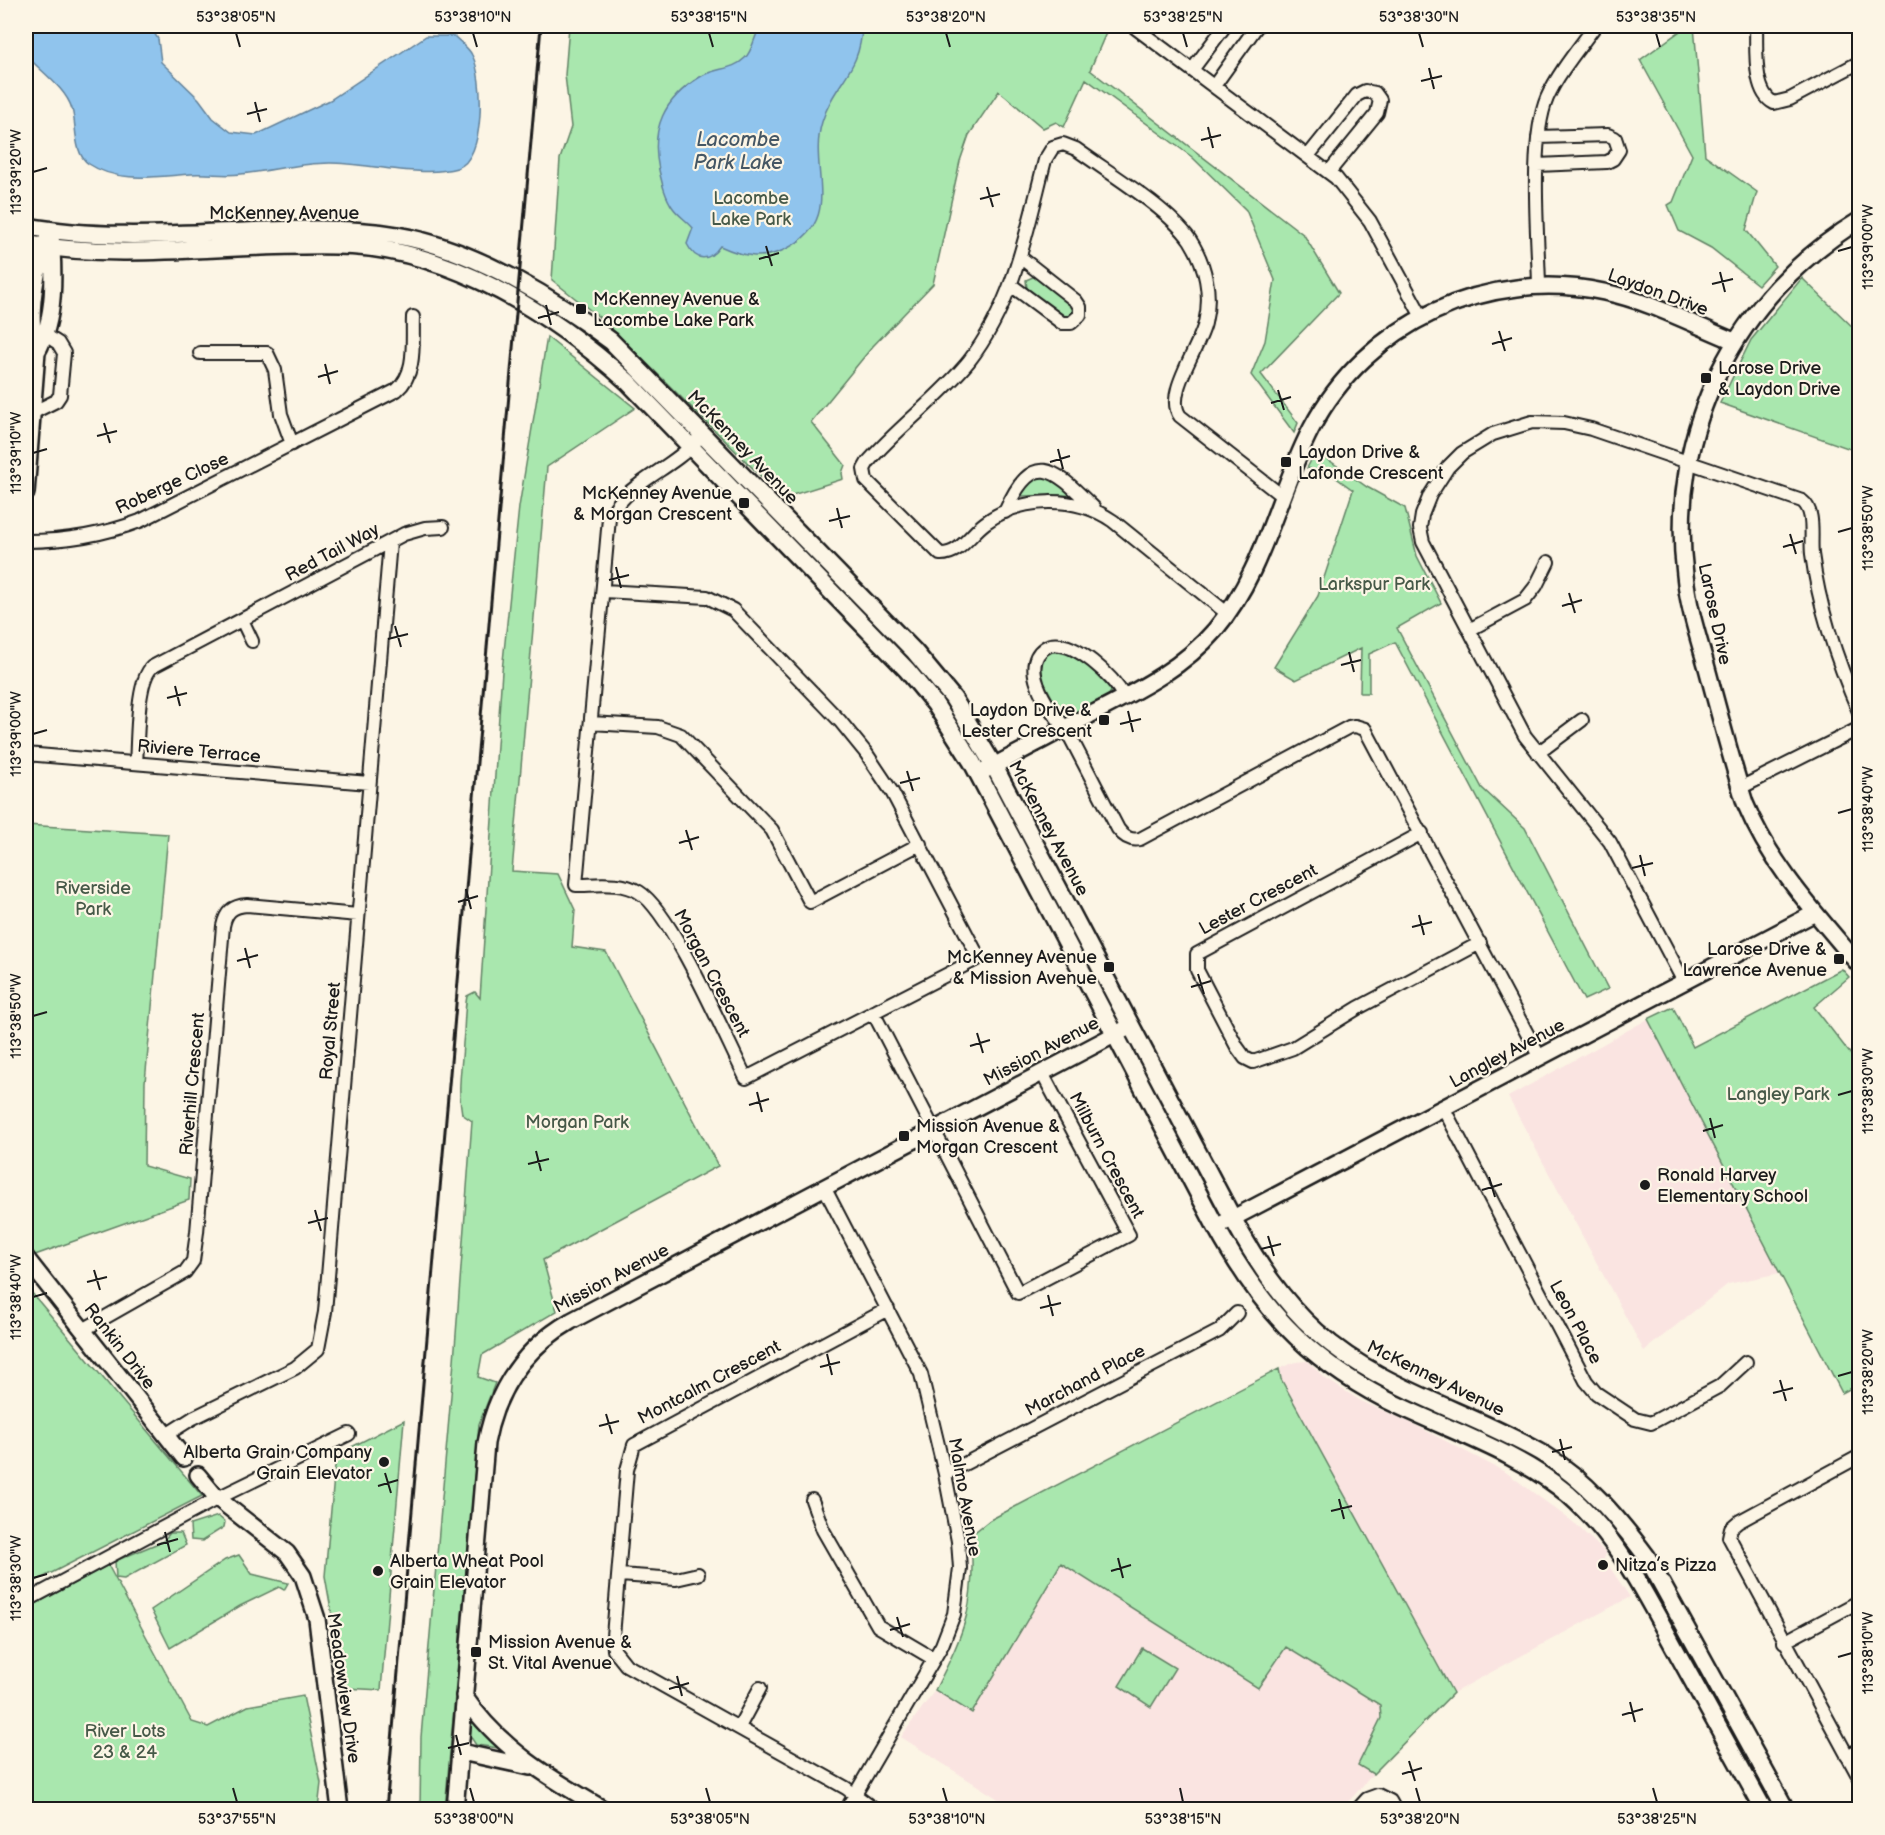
<svg xmlns="http://www.w3.org/2000/svg" width="1885" height="1835" font-family="'Balsamiq Sans',sans-serif">
<rect width="100%" height="100%" fill="#fcf5e5"/>
<filter id="ink" filterUnits="userSpaceOnUse"><feTurbulence type="fractalNoise" baseFrequency=".0167" numOctaves="2"/><feDisplacementMap in="SourceGraphic" scale="12" xChannelSelector="R" yChannelSelector="G"/><feConvolveMatrix kernelMatrix="1 2 1 2 8 2 1 2 1" color-interpolation-filters="sRGB"/></filter>
<g filter="url(#ink)">
<path fill="#fae4e1" d="M1648,1019L1780,1273L1728,1284L1644,1351L1508,1097Z
M1307,1361L1326,1379L1361,1401L1411,1423L1507,1473L1573,1522L1606,1553L1604,1559L1630,1597L1453,1693L1281,1379L1279,1369L1295,1362Z
M1061,1563L1258,1688L1286,1647L1380,1705L1381,1718L1358,1764L1373,1774L1341,1810L1014,1809L901,1737L935,1690L972,1712Z"/>
<path fill="#a9e7ae" stroke="#628265" stroke-width="1.5" d="M569,26H1109L1090,70L1304,235L1339,293L1261,374L1298,423L1294,433L1251,375L1265,341L1275,280L1246,210L1192,157L1086,79L1064,127L1056,122L1043,128L999,91L969,135L960,161L933,284L873,346L811,422L845,465L842,473L843,479L783,498L604,321L552,280L560,159L571,127L565,75Z
M1680,26H1694L1705,155L1757,192L1746,230L1775,266L1758,285L1711,248L1679,231L1668,205L1673,202L1692,155L1640,60L1680,31Z
M1035,276L1073,306L1071,316H1062L1027,289L1026,280Z
M1802,278L1859,333V452L1720,403L1751,340Z
M547,337L635,408L547,467L512,871L558,874L575,910L572,947L606,952L718,1166L543,1260L557,1311L482,1355L478,1377L495,1383L479,1424L445,1809H420L421,1737L454,1361L472,1121L462,1114C457,1088 462,1068 463,1043C465,1027 464,1012 467,996L475,992L480,998L502,671L519,507Z
M1316,451L1367,487L1405,508L1417,556L1441,603L1397,628L1482,788L1525,828L1608,989L1584,1000L1395,642L1369,654V693H1360L1361,648L1296,680L1274,667L1318,596L1353,490L1332,475L1307,468Z
M1043,476L1053,477L1071,495L1021,496C1022,487 1034,478 1043,476Z
M1053,649L1067,650L1108,682L1111,691L1109,695L1072,715L1061,714L1039,673L1040,658Z
M26,825L168,834L145,1082L144,1166L190,1179L189,1200L35,1255L26,1240Z
M1842,969L1849,977L1814,1007L1859,1065V1384L1842,1393L1648,1019L1673,1007L1693,1047Z
M26,1286L202,1496L26,1586Z
M1279,1369L1281,1379L1453,1693L1373,1774L1358,1765L1381,1718L1380,1705L1286,1647L1258,1688L1061,1563L972,1713L935,1690C966,1630 976,1603 971,1535L990,1520Z
M404,1420L381,1690L345,1688L325,1576L336,1455Z
M218,1516L225,1522L224,1527L202,1541L191,1540L190,1525Z
M170,1533H181L186,1545L124,1579L116,1578L115,1561L163,1541Z
M239,1555L252,1574L288,1583L284,1590L279,1587L240,1606L170,1648L151,1610L225,1560Z
M108,1565L192,1722L208,1727L248,1706L303,1696L321,1783L318,1809H26V1609Z
M1142,1648L1175,1668L1151,1707L1119,1686Z
M472,1718L506,1749L476,1745L470,1736Z"/>
<path fill="#90c4ed" stroke="#628199" stroke-width="1.5" d="M26,26H150L158,39L161,62L199,99L213,118L231,132L256,135L330,100L426,36H454C460,42 469,48 472,55C484,77 486,160 457,168C423,178 366,163 330,163C300,163 271,171 241,174C224,176 207,173 191,174C157,176 119,184 89,164C73,154 77,125 72,109C66,88 40,71 26,55Z
M761,26H862C861,72 834,82 822,122C807,170 846,219 786,249C762,261 742,256 720,246C709,262 696,262 687,244L693,228C687,221 678,215 673,208C665,197 662,183 659,170C650,128 664,99 700,77C716,67 732,71 745,58C753,51 754,35 761,26Z"/>
<g fill="none" stroke-linecap="round" stroke-linejoin="round">
<defs>
<path id="minor" d="M1133,26L1336,178L1370,221L1422,317
M1756,26C1757,47 1752,92 1774,103L1790,99L1860,62
M1192,70L1225,26
M1214,86L1257,26
M1308,156L1357,95L1365,91L1375,93L1380,100L1377,113L1329,172
M1537,165L1607,162L1613,159L1619,150L1615,138L1608,135L1538,137
M1011,285L1062,323H1071L1080,315V307L1076,301L1020,257
M1539,285C1538,237 1529,141 1547,98C1558,73 1579,48 1595,26
M26,335L47,336L58,343L64,353L60,395L56,401L32,413L26,412
M200,353H267L275,370L281,414L292,444
M1005,512C1034,446 1055,470 1094,508
M26,541C64,541 103,535 140,521L397,390C417,373 412,342 413,317
M604,591L707,597L733,610L840,721L866,753L892,792L979,958L746,1078C726,1039 672,912 639,892C621,881 596,885 576,885L609,518C627,482 671,470 696,441
M1228,614L1113,521C1075,495 1021,496 985,523C970,534 960,555 940,554L866,480L864,469L868,462C899,426 939,398 969,361C1014,303 1027,230 1045,160L1053,147L1063,144L1076,149C1109,173 1168,208 1190,240C1206,265 1212,295 1205,323C1199,349 1164,394 1180,416L1282,496
M242,620L252,641
M1469,630L1525,600L1536,586L1548,562
M1124,697C1113,676 1075,640 1050,645C1015,660 1047,709 1065,727L1118,829C1124,837 1130,841 1140,839L1349,727L1355,726L1365,729L1540,1058
M591,723L658,727L681,735L772,830L810,902L920,844
M1538,753L1582,720
M26,754L369,783
M136,763C138,740 136,682 152,667L404,534L425,528L443,527
M1740,788L1860,728
M1422,833L1197,954V970L1237,1047L1245,1058L1253,1062L1293,1048L1358,1008L1480,943
M1684,982L1610,842L1525,736L1423,542L1420,528L1422,515L1430,495L1448,467L1462,453L1493,434L1532,422L1564,423L1591,429L1802,501C1816,511 1810,538 1812,554C1819,608 1838,664 1860,714
M873,1012L1018,1293L1129,1235L1042,1073
M1444,1109L1586,1381L1596,1393L1635,1419L1651,1423L1720,1386L1746,1362
M824,1187L921,1374L945,1474L958,1541L960,1568L954,1614L942,1645L846,1810
M83,1330L185,1272L193,1261L197,1232L223,926C226,912 232,906 247,905L358,915
M166,1435L193,1418L295,1368L318,1349L325,1312L390,542
M1860,1456L1738,1522L1731,1528L1729,1537L1860,1779
M945,1474L1219,1331L1237,1313
M812,1500L823,1530L878,1626L934,1659
M620,1575L676,1579L698,1574
M26,1601L224,1495L349,1434
M1784,1642L1860,1601
M739,1727L760,1688
M1847,1756L1860,1749
M875,1810L846,1788L626,1665L614,1650L613,1636L627,1470L634,1445L888,1309
M1357,1810L1367,1799L1378,1795L1390,1801L1395,1810"/>
<path id="tertiary" d="M1860,220C1736,295 1667,430 1685,575C1688,606 1698,637 1707,668C1719,713 1731,759 1745,803C1771,866 1817,915 1860,966
M37,352C56,319 54,273 51,235
M26,493L37,352C26,316 36,271 48,236
M978,774C1015,755 1051,735 1088,716C1134,692 1181,670 1215,630C1265,570 1276,497 1311,429C1366,323 1488,267 1604,292C1649,301 1692,324 1734,341
M1216,1227L1815,913
M26,1258L184,1458
M198,1475L217,1498L287,1553L303,1576L317,1619L340,1810
M464,1696C500,1749 551,1779 605,1810
M461,1752L530,1767
M455,1810L486,1443C496,1390 524,1348 571,1321L1131,1026"/>
<path id="secondary" d="M26,226C110,242 198,232 284,230C326,229 369,229 410,238C479,253 555,299 611,341L914,651L953,698L994,766L1233,1219C1256,1261 1281,1300 1317,1332C1381,1390 1471,1411 1545,1455C1586,1480 1618,1518 1647,1557L1786,1810
M26,244C134,262 243,241 352,246C455,252 554,315 628,382L907,670L935,704L972,762L1216,1227C1259,1305 1304,1357 1385,1399C1447,1430 1515,1450 1569,1495C1617,1537 1644,1592 1674,1647C1704,1701 1734,1755 1764,1810"/>
</defs>
<use href="#minor" stroke="#1c1c1c" stroke-width="16"/>
<use href="#tertiary" stroke="#1c1c1c" stroke-width="20"/>
<use href="#secondary" stroke="#1c1c1c" stroke-width="21"/>
<use href="#minor" stroke="#fcf5e5" stroke-width="12"/>
<use href="#tertiary" stroke="#fcf5e5" stroke-width="15"/>
<use href="#secondary" stroke="#fcf5e5" stroke-width="16"/>
<path stroke="#1c1c1c" stroke-width="3" d="M386,1810L541,26"/>
</g>
</g>
<path fill="none" stroke="#1c1c1c" stroke-width="2" d="M236,33L240,47M473,33L477,47M709,33L713,47M946,33L950,47M1183,33L1187,47M1419,33L1423,47M1656,33L1660,47M1429,68L1434,89M1421,81L1442,76M255,102L260,122M247,114L267,109M1208,127L1213,148M1201,140L1221,135M33,172L47,168M987,187L993,207M980,199L1000,194M766,246L772,266M1838,251L1852,247M759,259L779,253M1720,272L1725,292M1712,284L1733,279M546,305L551,325M538,318L559,312M1499,331L1505,351M1492,344L1512,338M325,364L330,384M318,377L338,371M1278,390L1284,410M1271,403L1291,397M104,423L110,443M97,436L117,431M1058,449L1063,469M33,453L47,449M1050,462L1070,456M837,508L842,528M829,521L850,516M1838,532L1852,528M1790,534L1796,554M1783,547L1803,541M616,567L621,588M609,580L629,575M1569,593L1575,613M1562,606L1582,600M395,626L401,647M388,639L408,634M1349,652L1354,672M1341,665L1361,660M175,686L180,706M167,698L187,693M1128,711L1133,732M1120,724L1141,719M33,734L47,730M907,771L913,791M900,783L920,778M1838,813L1852,809M686,830L692,850M679,843L699,837M1640,855L1645,876M1632,868L1653,863M466,889L471,909M458,902L478,896M1419,915L1424,935M1412,927L1432,922M245,948L250,968M237,961L258,955M1198,974L1204,994M1191,987L1211,981M33,1016L47,1012M977,1033L983,1053M970,1046L990,1040M757,1092L762,1112M1838,1095L1852,1091M749,1105L769,1099M1710,1118L1715,1138M1703,1131L1723,1125M536,1151L541,1171M528,1164L549,1159M1489,1177L1495,1197M1482,1190L1502,1184M315,1210L321,1231M308,1223L328,1218M1268,1236L1274,1256M1261,1249L1281,1244M94,1270L100,1290M87,1282L107,1277M1048,1295L1053,1316M33,1297L47,1293M1040,1308L1061,1303M827,1354L832,1375M820,1367L840,1362M1838,1376L1852,1372M1780,1380L1786,1401M1773,1393L1793,1388M606,1414L612,1434M599,1426L619,1421M1560,1439L1565,1460M1552,1452L1572,1447M385,1473L391,1493M378,1486L398,1480M1339,1499L1344,1519M1331,1511L1352,1506M165,1532L170,1552M157,1545L178,1539M1118,1558L1123,1578M1111,1571L1131,1565M33,1578L47,1574M897,1617L903,1637M890,1630L910,1624M1838,1657L1852,1653M677,1676L682,1696M669,1689L689,1683M1630,1702L1635,1722M1622,1715L1643,1709M456,1735L461,1755M448,1748L469,1743M1409,1761L1415,1781M1402,1774L1422,1768M233,1788L237,1802M470,1788L474,1802M706,1788L710,1802M943,1788L947,1802M1180,1788L1183,1802M1416,1788L1420,1802M1653,1788L1657,1802"/>
<g fill="#1c1c1c" stroke="#fcf5e5" stroke-width="2">
<rect x="575" y="303" width="12" height="12" rx="3"/>
<rect x="1700" y="372" width="12" height="12" rx="3"/>
<rect x="1280" y="456" width="12" height="12" rx="3"/>
<rect x="738" y="497" width="12" height="12" rx="3"/>
<rect x="1098" y="714" width="12" height="12" rx="3"/>
<rect x="1833" y="953" width="12" height="12" rx="3"/>
<rect x="1103" y="961" width="12" height="12" rx="3"/>
<rect x="898" y="1130" width="12" height="12" rx="3"/>
<circle cx="1645" cy="1185" r="6"/>
<circle cx="384" cy="1462" r="6"/>
<circle cx="1603" cy="1565" r="6"/>
<circle cx="378" cy="1571" r="6"/>
<rect x="470" y="1646" width="12" height="12" rx="3"/>
</g>
<g text-anchor="middle" stroke-width="4.5" stroke-linejoin="round" paint-order="stroke">
<g font-size="18" fill="#465948" stroke="#fcf5e5">
<text x="751" y="204">Lacombe<tspan x="751" dy="21">Lake Park</tspan></text>
<text x="1374" y="590">Larkspur Park</text>
<text x="93" y="894">Riverside<tspan x="93" dy="21">Park</tspan></text>
<text x="1778" y="1100">Langley Park</text>
<text x="577" y="1128">Morgan Park</text>
<text x="125" y="1737">River Lots<tspan x="125" dy="21">23 &amp; 24</tspan></text>
</g>
<g font-size="18" fill="#1c1c1c" stroke="#fcf5e5">
<text x="284" y="219">McKenney Avenue</text>
<text transform="translate(1658 292) rotate(20)" y="6">Laydon Drive</text>
<text transform="translate(743 447) rotate(46)" y="6">McKenney Avenue</text>
<text transform="translate(172 483) rotate(-25)" y="6">Roberge Close</text>
<text transform="translate(332 552) rotate(-28)" y="6">Red Tail Way</text>
<text transform="translate(1715 614) rotate(78)" y="6">Larose Drive</text>
<text transform="translate(199 751) rotate(5)" y="6">Riviere Terrace</text>
<text transform="translate(1049 828) rotate(62)" y="6">McKenney Avenue</text>
<text transform="translate(1258 899) rotate(-28)" y="6">Lester Crescent</text>
<text transform="translate(712 973) rotate(62)" y="6">Morgan Crescent</text>
<text transform="translate(330 1031) rotate(-85)" y="6">Royal Street</text>
<text transform="translate(1041 1051) rotate(-28)" y="6">Mission Avenue</text>
<text transform="translate(1507 1053) rotate(-28)" y="6">Langley Avenue</text>
<text transform="translate(192 1084) rotate(-85)" y="6">Riverhill Crescent</text>
<text transform="translate(1107 1155) rotate(62)" y="6">Milburn Crescent</text>
<text transform="translate(611 1278) rotate(-28)" y="6">Mission Avenue</text>
<text transform="translate(1576 1322) rotate(62)" y="6">Leon Place</text>
<text transform="translate(120 1346) rotate(52)" y="6">Rankin Drive</text>
<text transform="translate(1436 1378) rotate(26)" y="6">McKenney Avenue</text>
<text transform="translate(1085 1380) rotate(-28)" y="6">Marchand Place</text>
<text transform="translate(709 1382) rotate(-28)" y="6">Montcalm Crescent</text>
<text transform="translate(965 1497) rotate(80)" y="6">Malmo Avenue</text>
<text transform="translate(344 1688) rotate(82)" y="6">Meadowview Drive</text>
</g>
<g font-size="18" fill="#1c1c1c" stroke="#fcf5e5" text-anchor="start">
<text x="593" y="305">McKenney Avenue &amp;<tspan x="593" dy="21">Lacombe Lake Park</tspan></text>
<text x="1718" y="374">Larose Drive<tspan x="1718" dy="21">&amp; Laydon Drive</tspan></text>
<text x="1298" y="458">Laydon Drive &amp;<tspan x="1298" dy="21">Lafonde Crescent</tspan></text>
<text x="732" y="499" text-anchor="end">McKenney Avenue<tspan x="732" dy="21">&amp; Morgan Crescent</tspan></text>
<text x="1092" y="716" text-anchor="end">Laydon Drive &amp;<tspan x="1092" dy="21">Lester Crescent</tspan></text>
<text x="1827" y="955" text-anchor="end">Larose Drive &amp;<tspan x="1827" dy="21">Lawrence Avenue</tspan></text>
<text x="1097" y="963" text-anchor="end">McKenney Avenue<tspan x="1097" dy="21">&amp; Mission Avenue</tspan></text>
<text x="916" y="1132">Mission Avenue &amp;<tspan x="916" dy="21">Morgan Crescent</tspan></text>
<text x="1657" y="1181">Ronald Harvey<tspan x="1657" dy="21">Elementary School</tspan></text>
<text x="372" y="1458" text-anchor="end">Alberta Grain Company<tspan x="372" dy="21">Grain Elevator</tspan></text>
<text x="390" y="1567">Alberta Wheat Pool<tspan x="390" dy="21">Grain Elevator</tspan></text>
<text x="1615" y="1571">Nitza’s Pizza</text>
<text x="488" y="1648">Mission Avenue &amp;<tspan x="488" dy="21">St. Vital Avenue</tspan></text>
</g>
<g font-size="20" font-style="italic" fill="#455765" stroke="#fcf5e5">
<text x="738" y="146">Lacombe<tspan x="738" dy="23">Park Lake</tspan></text>
</g>
</g>
<rect width="1885" height="1835" fill="none" stroke="#fcf5e5" stroke-width="66"/>
<rect x="33" y="33" width="1819" height="1769" fill="none" stroke="#1c1c1c" stroke-width="2"/>
<g font-size="15" text-anchor="middle" fill="#1c1c1c">
<text x="236" y="22">53°38'05"N</text>
<text x="473" y="22">53°38'10"N</text>
<text x="709" y="22">53°38'15"N</text>
<text x="946" y="22">53°38'20"N</text>
<text x="1183" y="22">53°38'25"N</text>
<text x="1419" y="22">53°38'30"N</text>
<text x="1656" y="22">53°38'35"N</text>
<text transform="translate(16 172) rotate(-90)" y="5">113°39'20"W</text>
<text transform="translate(1868 247) rotate(-90)" y="5">113°39'00"W</text>
<text transform="translate(16 453) rotate(-90)" y="5">113°39'10"W</text>
<text transform="translate(1868 528) rotate(-90)" y="5">113°38'50"W</text>
<text transform="translate(16 734) rotate(-90)" y="5">113°39'00"W</text>
<text transform="translate(1868 809) rotate(-90)" y="5">113°38'40"W</text>
<text transform="translate(16 1016) rotate(-90)" y="5">113°38'50"W</text>
<text transform="translate(1868 1091) rotate(-90)" y="5">113°38'30"W</text>
<text transform="translate(16 1297) rotate(-90)" y="5">113°38'40"W</text>
<text transform="translate(1868 1372) rotate(-90)" y="5">113°38'20"W</text>
<text transform="translate(16 1578) rotate(-90)" y="5">113°38'30"W</text>
<text transform="translate(1868 1653) rotate(-90)" y="5">113°38'10"W</text>
<text x="237" y="1824">53°37'55"N</text>
<text x="474" y="1824">53°38'00"N</text>
<text x="710" y="1824">53°38'05"N</text>
<text x="947" y="1824">53°38'10"N</text>
<text x="1183" y="1824">53°38'15"N</text>
<text x="1420" y="1824">53°38'20"N</text>
<text x="1657" y="1824">53°38'25"N</text>
</g>
</svg>
